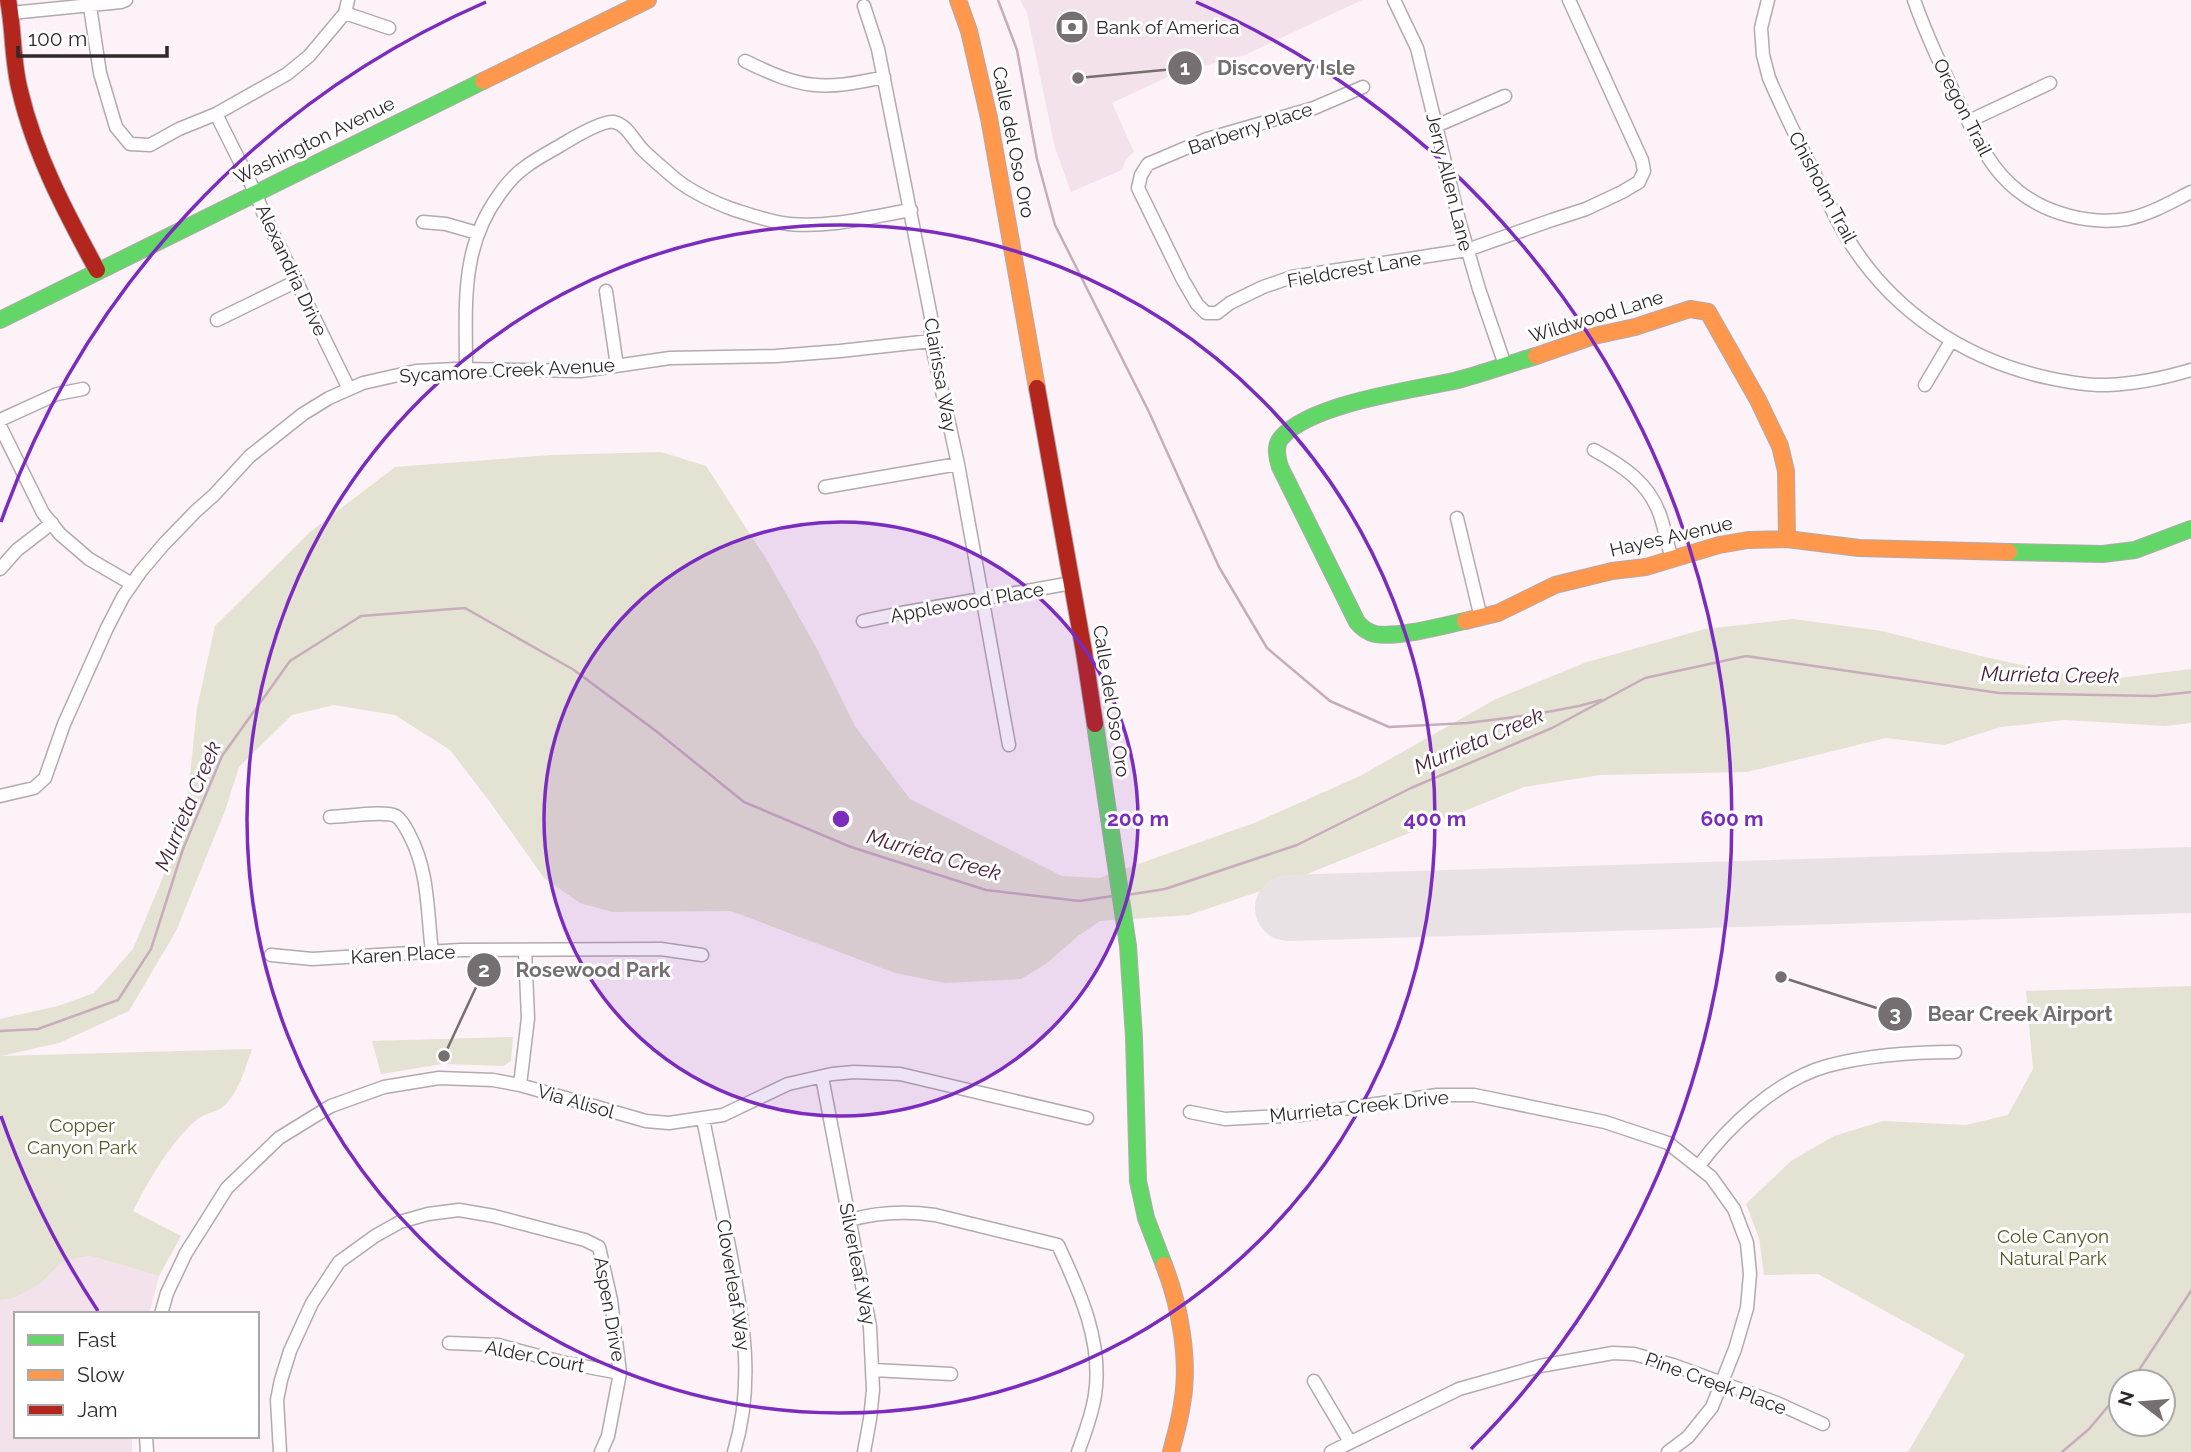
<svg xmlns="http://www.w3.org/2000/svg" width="2191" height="1452" font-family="Raleway,sans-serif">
<rect width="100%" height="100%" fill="#fcf2f7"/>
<path fill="#f3e2eb" d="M1020,0H1362L1245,55L1174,74L1112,103L1134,152L1126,159L1122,170L1071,192L1055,148L1027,13Z
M91,1256L159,1276L149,1314H16V1436H132V1452H0V1300L13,1297L40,1284L59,1265L72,1259Z"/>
<path fill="#e4e2d3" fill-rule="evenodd" d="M661,452L706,466L767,560L816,647L855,726L910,799L1062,876L1099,878L1254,823L1360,776L1496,699L1587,662L1705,629L1793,619L1882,631L1981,656L2094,681L2191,669V723L2165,726L2065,720L2001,727L1944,745L1886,738L1747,772L1600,775L1524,787L1282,884L1189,915L1100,921L1078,936L1046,964L1021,979L945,983L895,973L731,911L612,912L580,903L544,878L490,802L450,750L395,715L334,705L292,715L239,767L225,811L176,931L129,1011L59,1043L1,1056L252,1049C246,1067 238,1094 223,1107C215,1113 202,1114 194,1122C168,1146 149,1180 133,1211L181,1236L159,1276L91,1256L72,1259L59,1265L40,1284L13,1298L0,1300V1019L58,1006L94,993L133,949L185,824L197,708L215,626L310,532L395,467L551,455Z
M2191,986V1452H1908L1965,1355L1818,1274L1764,1275L1759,1238L1746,1204L1791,1161L1834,1136L1883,1121L1966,1125L2008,1115L2033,1069L2026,991ZM2121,1382H2163V1424H2121Z
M513,1037L511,1061L503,1066L442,1064L381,1074L372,1041Z"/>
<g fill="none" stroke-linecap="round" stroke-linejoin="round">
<path stroke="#c7adbb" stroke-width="2.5" d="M998,0L1017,50L1037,159L1055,225L1149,412L1219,567L1267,648L1330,701L1389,727L1467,723L1531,715L1579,706L1601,700
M1127,895L1165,889L1297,845L1411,788L1552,728L1645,678L1746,656L1999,693L2154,696L2191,692
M0,1031L38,1029L118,1000L151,949L183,849L222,756L290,661L361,616L465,608L574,670L656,731L744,802L851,847L986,890L1079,901L1113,896
M2128,1382L2139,1370L2191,1291
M2062,1452L2089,1429L2121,1391"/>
<path stroke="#e8e2e5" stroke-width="66" d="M1288,908L2191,880"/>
<defs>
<path id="street" d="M89,0L100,73L116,127L130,144L150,145L179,129L216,114L287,74L309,56L345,13L348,0
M1394,0L1417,48L1459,220L1479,289L1505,365
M1768,0L1761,28L1763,55L1769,78C1784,113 1801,146 1817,179C1827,198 1835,218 1846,236C1891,311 1965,360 2049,378C2068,382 2088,386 2107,385C2136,384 2164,378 2191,370
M1914,0C1927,37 1944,72 1961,107C1976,137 1990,169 2017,190C2046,214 2090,225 2127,219C2149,215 2171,202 2191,192
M864,6L878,49L931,317V341L958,464L1009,745
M11,13L121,2L126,0
M345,13L389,28
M745,61C802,89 822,91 884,77
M1363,87L1314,108L1207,139L1148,164L1141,175L1138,188L1183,280L1197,304L1206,313H1217L1230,303L1263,287L1292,277L1467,250L1552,220L1586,209L1622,192L1639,182L1644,171L1642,160L1569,0
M216,114L255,192L264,215L349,389
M1969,121L2050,83
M1436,126L1505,96
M423,222L446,224L477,233
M606,291L617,366
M217,320L297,281
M466,369C466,306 460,248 499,195C506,185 514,175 524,168C535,159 548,153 561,145C571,139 602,120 614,122C628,125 634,142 644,151C653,160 663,168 672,176C689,191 711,201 732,209C751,215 770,222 789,224C829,228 871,217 911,210
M1925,385L1951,341
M0,420L57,394L83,389
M0,426L43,513L60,534L89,559L132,584
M1594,450C1623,466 1649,483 1660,515C1665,529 1667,544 1672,559
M825,487L958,464
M1457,518L1481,618
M0,569L17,550L52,523
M863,621L901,613L1072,583
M0,796L34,788L45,778L64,724L107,628L123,597L141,571L164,544L196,511L214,495L250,456L303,414L329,398L363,383L416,371L456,369L581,371L670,358L776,356L840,351L931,341
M330,817C345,817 384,810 396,816C402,820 406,828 409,834C429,871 427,911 432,952
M271,955L312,959L460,950L661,949L702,955
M822,1077L870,1327L873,1390L870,1419L864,1452
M520,1085L528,1018L525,950
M1190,1112L1225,1119L1301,1115L1437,1095H1474L1605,1122L1668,1143L1711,1177L1734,1209L1747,1243L1750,1274L1747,1308L1735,1349L1712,1407L1688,1437L1668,1452
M703,1119C712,1163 721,1207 730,1251C743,1321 755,1382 734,1452
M1698,1167C1728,1126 1777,1080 1827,1066C1868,1055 1912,1052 1955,1052
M850,1220C878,1212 906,1211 935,1215L1058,1245C1080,1292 1103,1343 1095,1395C1092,1415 1085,1433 1078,1452
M161,1314L167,1293L186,1253L227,1188L279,1138L331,1106L384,1087L439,1078L493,1080L520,1085L646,1121L669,1123L723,1115L788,1084L832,1074L854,1072L900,1074L1087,1118
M449,1343L498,1345L561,1362L620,1373
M873,1370L951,1374
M1314,1381L1350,1442
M146,1436L147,1452
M280,1452L277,1400L281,1380L290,1351L312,1303L339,1262L375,1236L400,1222L428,1214L459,1210L494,1216L585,1240L599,1247L611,1300L620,1373L608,1436L601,1452
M1331,1452L1459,1389L1540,1366L1613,1353L1634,1354L1673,1365L1777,1403L1823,1424"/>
<path id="fast" d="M0,320L483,81
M2009,552L2103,554L2135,550L2191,529
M1465,621C1441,626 1398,638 1375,634C1367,632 1362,628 1357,622L1280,467C1277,457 1274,445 1282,437C1311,404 1411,390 1454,381C1481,374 1509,364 1536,356
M1095,724L1128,946L1134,1037L1138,1181L1146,1218L1164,1265"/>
<path id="slow" d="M958,0L969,31L989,118L1037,388
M483,81L648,0
M1536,356L1594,336L1635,327L1690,309L1708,312L1758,400L1780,446L1786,471L1787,539
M1465,621L1498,613L1555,585L1612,571L1646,567L1719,545L1748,540L1787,539L1859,548L2009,552
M1164,1265C1180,1306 1190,1361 1182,1404C1180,1420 1175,1436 1171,1452"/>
<path id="jam" d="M8,0C14,30 12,61 20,91C35,155 66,213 97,270
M1037,388L1084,652L1095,724"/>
</defs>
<use href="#street" stroke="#b1aaae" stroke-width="15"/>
<use href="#fast" stroke="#b1aaae" stroke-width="18"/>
<use href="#slow" stroke="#b1aaae" stroke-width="18"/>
<use href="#jam" stroke="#b1aaae" stroke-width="18"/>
<use href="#street" stroke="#fffdfe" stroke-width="12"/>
<use href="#fast" stroke="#63d668" stroke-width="16"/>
<use href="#slow" stroke="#ff974d" stroke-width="16"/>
<use href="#jam" stroke="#b3261e" stroke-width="16"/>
</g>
<circle cx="841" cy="819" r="297" fill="#7b2cbf" fill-opacity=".12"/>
<g fill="none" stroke="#7b2cbf" stroke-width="3.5">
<circle cx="841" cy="819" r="297"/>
<circle cx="841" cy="819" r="594"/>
<path d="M98 1311A891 891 0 0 1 1 1116M1 522A891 891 0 0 1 486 2M1196 2A891 891 0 0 1 1471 1449"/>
</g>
<defs>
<symbol id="bank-disc" viewBox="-11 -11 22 22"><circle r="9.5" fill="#766f72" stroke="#fff"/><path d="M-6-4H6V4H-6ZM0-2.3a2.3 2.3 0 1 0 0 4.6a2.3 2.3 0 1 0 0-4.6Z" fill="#fff"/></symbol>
</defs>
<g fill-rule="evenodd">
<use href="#bank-disc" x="1053" y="8" width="38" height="38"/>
</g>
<g text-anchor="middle" stroke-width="6" stroke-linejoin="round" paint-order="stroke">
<g font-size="19" fill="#2e282b" stroke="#fff" text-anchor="start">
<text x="1096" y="34">Bank of America</text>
</g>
<g font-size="19" fill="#2e282b" stroke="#fff">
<text transform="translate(1963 107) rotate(63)" y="7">Oregon Trail</text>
<text transform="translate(1250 128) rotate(-18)" y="7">Barberry Place</text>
<text transform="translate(314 140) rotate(-26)" y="7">Washington Avenue</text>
<text transform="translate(1014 142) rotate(79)" y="7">Calle del Oso Oro</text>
<text transform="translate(1450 182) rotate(76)" y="7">Jerry Allen Lane</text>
<text transform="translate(1823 187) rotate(62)" y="7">Chisholm Trail</text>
<text transform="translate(1354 269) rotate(-10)" y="7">Fieldcrest Lane</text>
<text transform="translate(292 270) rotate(65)" y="7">Alexandria Drive</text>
<text transform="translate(1596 316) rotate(-17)" y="7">Wildwood Lane</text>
<text transform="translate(507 370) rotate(-3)" y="7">Sycamore Creek Avenue</text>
<text transform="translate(941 375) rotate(80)" y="7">Clairissa Way</text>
<text transform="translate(1671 536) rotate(-13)" y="7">Hayes Avenue</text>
<text transform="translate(967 602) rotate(-10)" y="7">Applewood Place</text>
<text transform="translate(1112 701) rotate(81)" y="7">Calle del Oso Oro</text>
<text transform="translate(403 954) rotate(-3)" y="7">Karen Place</text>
<text transform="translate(576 1101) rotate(16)" y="7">Via Alisol</text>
<text transform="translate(1359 1106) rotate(-6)" y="7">Murrieta Creek Drive</text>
<text transform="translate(858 1264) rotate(79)" y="7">Silverleaf Way</text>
<text transform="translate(734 1285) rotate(81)" y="7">Cloverleaf Way</text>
<text transform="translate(610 1309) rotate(80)" y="7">Aspen Drive</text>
<text transform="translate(535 1356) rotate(11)" y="7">Alder Court</text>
<text transform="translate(1716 1383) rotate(20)" y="7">Pine Creek Place</text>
</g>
<g font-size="19" fill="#555a25" stroke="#fff">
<text x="82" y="1132">Copper<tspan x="82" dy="22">Canyon Park</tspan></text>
<text x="2053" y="1243">Cole Canyon<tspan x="2053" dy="22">Natural Park</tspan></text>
</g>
<g font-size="21" font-style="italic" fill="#471c37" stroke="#fff">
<text transform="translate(2050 675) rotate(1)" y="7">Murrieta Creek</text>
<text transform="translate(1479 741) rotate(-23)" y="7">Murrieta Creek</text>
<text transform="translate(188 806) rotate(-67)" y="7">Murrieta Creek</text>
<text transform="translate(934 855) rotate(16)" y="7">Murrieta Creek</text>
</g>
</g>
<circle cx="841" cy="819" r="10" fill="#7b2cbf" stroke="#fff" stroke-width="3.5"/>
<g font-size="21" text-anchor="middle" font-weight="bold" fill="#7b2cbf" stroke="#fff" stroke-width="6" stroke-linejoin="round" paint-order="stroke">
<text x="1138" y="826">200 m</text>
<text x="1435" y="826">400 m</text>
<text x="1732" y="826">600 m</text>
</g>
<path fill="none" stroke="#766f72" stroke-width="2.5" d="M1078 78L1185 68M444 1056L484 970M1781 977L1895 1014"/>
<g fill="#766f72" stroke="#fff" stroke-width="2.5">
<circle cx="1078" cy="78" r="7"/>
<circle cx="444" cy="1056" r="7"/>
<circle cx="1781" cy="977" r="7"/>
<circle cx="1185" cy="68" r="18"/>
<circle cx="484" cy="970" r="18"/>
<circle cx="1895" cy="1014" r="18"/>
</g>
<g font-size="21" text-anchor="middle" font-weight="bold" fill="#fff">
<text x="1185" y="75">1</text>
<text x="484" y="977">2</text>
<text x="1895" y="1021">3</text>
</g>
<g font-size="21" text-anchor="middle" font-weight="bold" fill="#766f72" stroke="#fff" stroke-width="6" stroke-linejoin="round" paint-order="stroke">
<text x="1286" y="75">Discovery Isle</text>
<text x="593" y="977">Rosewood Park</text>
<text x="2020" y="1021">Bear Creek Airport</text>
</g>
<rect x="14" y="1312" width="245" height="126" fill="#ffffff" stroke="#aba9aa" stroke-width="2"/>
<rect x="28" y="1335" width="35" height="10" fill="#63d668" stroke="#aba9aa" stroke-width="2"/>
<text x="77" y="1347" font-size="21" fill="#2e282b">Fast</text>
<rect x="28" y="1370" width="35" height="10" fill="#ff974d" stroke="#aba9aa" stroke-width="2"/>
<text x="77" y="1382" font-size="21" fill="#2e282b">Slow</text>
<rect x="28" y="1405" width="35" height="10" fill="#b3261e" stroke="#aba9aa" stroke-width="2"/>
<text x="77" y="1417" font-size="21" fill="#2e282b">Jam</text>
<g transform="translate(2142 1403) rotate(286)"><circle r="33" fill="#ffffff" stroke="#aba9aa" stroke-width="2"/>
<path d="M0-5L12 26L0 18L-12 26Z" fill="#766f72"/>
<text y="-10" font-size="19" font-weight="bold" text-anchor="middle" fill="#2e282b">N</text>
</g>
<path d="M18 46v10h149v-10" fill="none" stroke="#2e282b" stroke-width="3.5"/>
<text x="28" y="46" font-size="21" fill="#2e282b" stroke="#ffffff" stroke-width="5" paint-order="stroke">100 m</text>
</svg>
